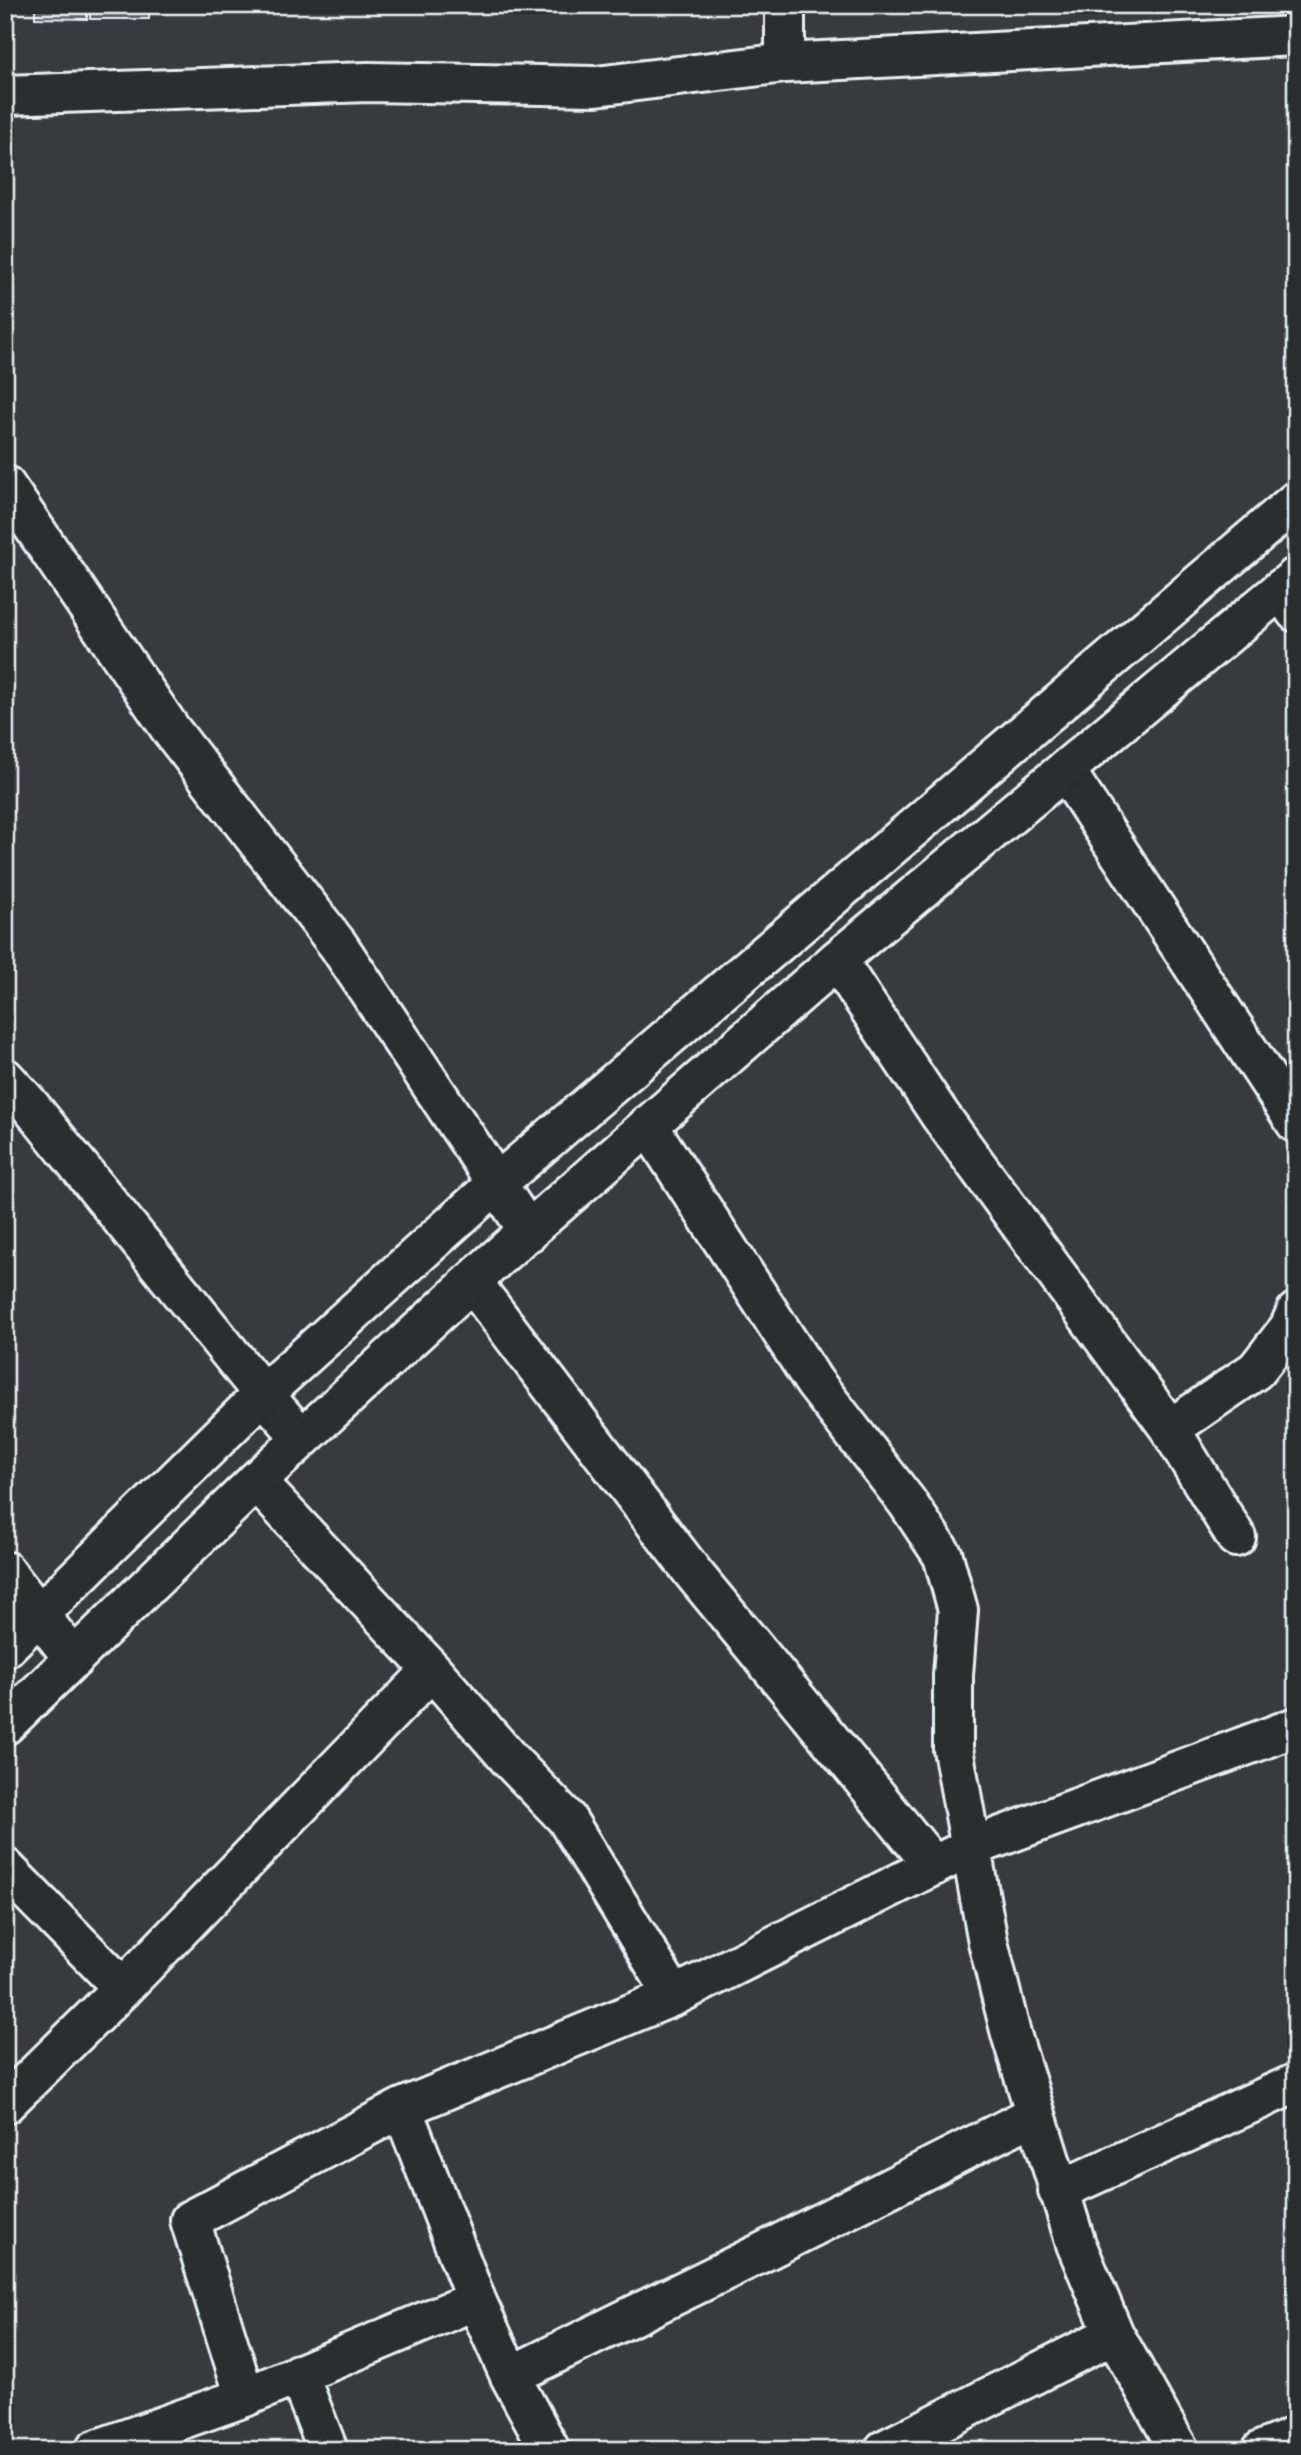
<svg xmlns="http://www.w3.org/2000/svg" width="1301" height="2455" font-family="Mynerve,sans-serif">
<rect width="100%" height="100%" fill="#393a40"/>
<filter id="ink" filterUnits="userSpaceOnUse"><feTurbulence type="fractalNoise" baseFrequency=".0143" numOctaves="2"/><feDisplacementMap in="SourceGraphic" scale="14" xChannelSelector="R" yChannelSelector="G"/><feConvolveMatrix kernelMatrix="1 2 1 2 8 2 1 2 1" color-interpolation-filters="sRGB"/></filter>
<g filter="url(#ink)">
<path fill="#5d596b" stroke="#e8f1f8" stroke-width="2" d="M35,5H87V19L35,18Z
M90,5H149V19H90Z"/>
<g fill="none" stroke-linecap="round" stroke-linejoin="round">
<defs>
<path id="street" d="M785,5V63L1296,36
M5,95L368,82L596,86L785,63
M1281,589L1296,612
M1065,770L1296,1123
M837,960L940,1115L1170,1429
M5,1078L27,1102L263,1394L302,1438
M648,1125L814,1382L907,1502L943,1556L958,1610L953,1675V1749L988,1942L1011,2034L1076,2244L1114,2334L1179,2450
M472,1282L694,1574L934,1866
M256,1481L432,1670
M1236,1537L1170,1429L1256,1370L1289,1328L1296,1312
M5,1571L74,1659
M5,1868L123,1988
M5,2104L123,1988L432,1670L511,1761L566,1818L674,1996
M402,2108L476,2300L510,2376L550,2450
M1058,2191L1296,2083
M298,2374L328,2450
M510,2376L763,2252L1036,2114
M245,2397L190,2220L402,2108L674,1996L969,1848L1296,1727
M95,2450L245,2397L476,2300
M884,2450L1114,2334"/>
<path id="secondary" d="M5,485L171,730L338,945L529,1232
M5,1648L263,1394L496,1184L1296,501
M5,1725L256,1481L495,1260L837,960L1296,577
M1262,2450L1296,2436"/>
</defs>
<use href="#street" stroke="#e8f1f8" stroke-width="44"/>
<use href="#secondary" stroke="#e8f1f8" stroke-width="44"/>
<use href="#street" stroke="#2a2d2e" stroke-width="38"/>
<use href="#secondary" stroke="#2a2d2e" stroke-width="38"/>
</g>
</g>
<rect width="1301" height="2455" fill="none" stroke="#2a2d2e" stroke-width="28"/>
<rect x="14" y="14" width="1273" height="2427" fill="none" stroke="#e8f1f8" stroke-width="2.5" filter="url(#ink)"/>
</svg>
